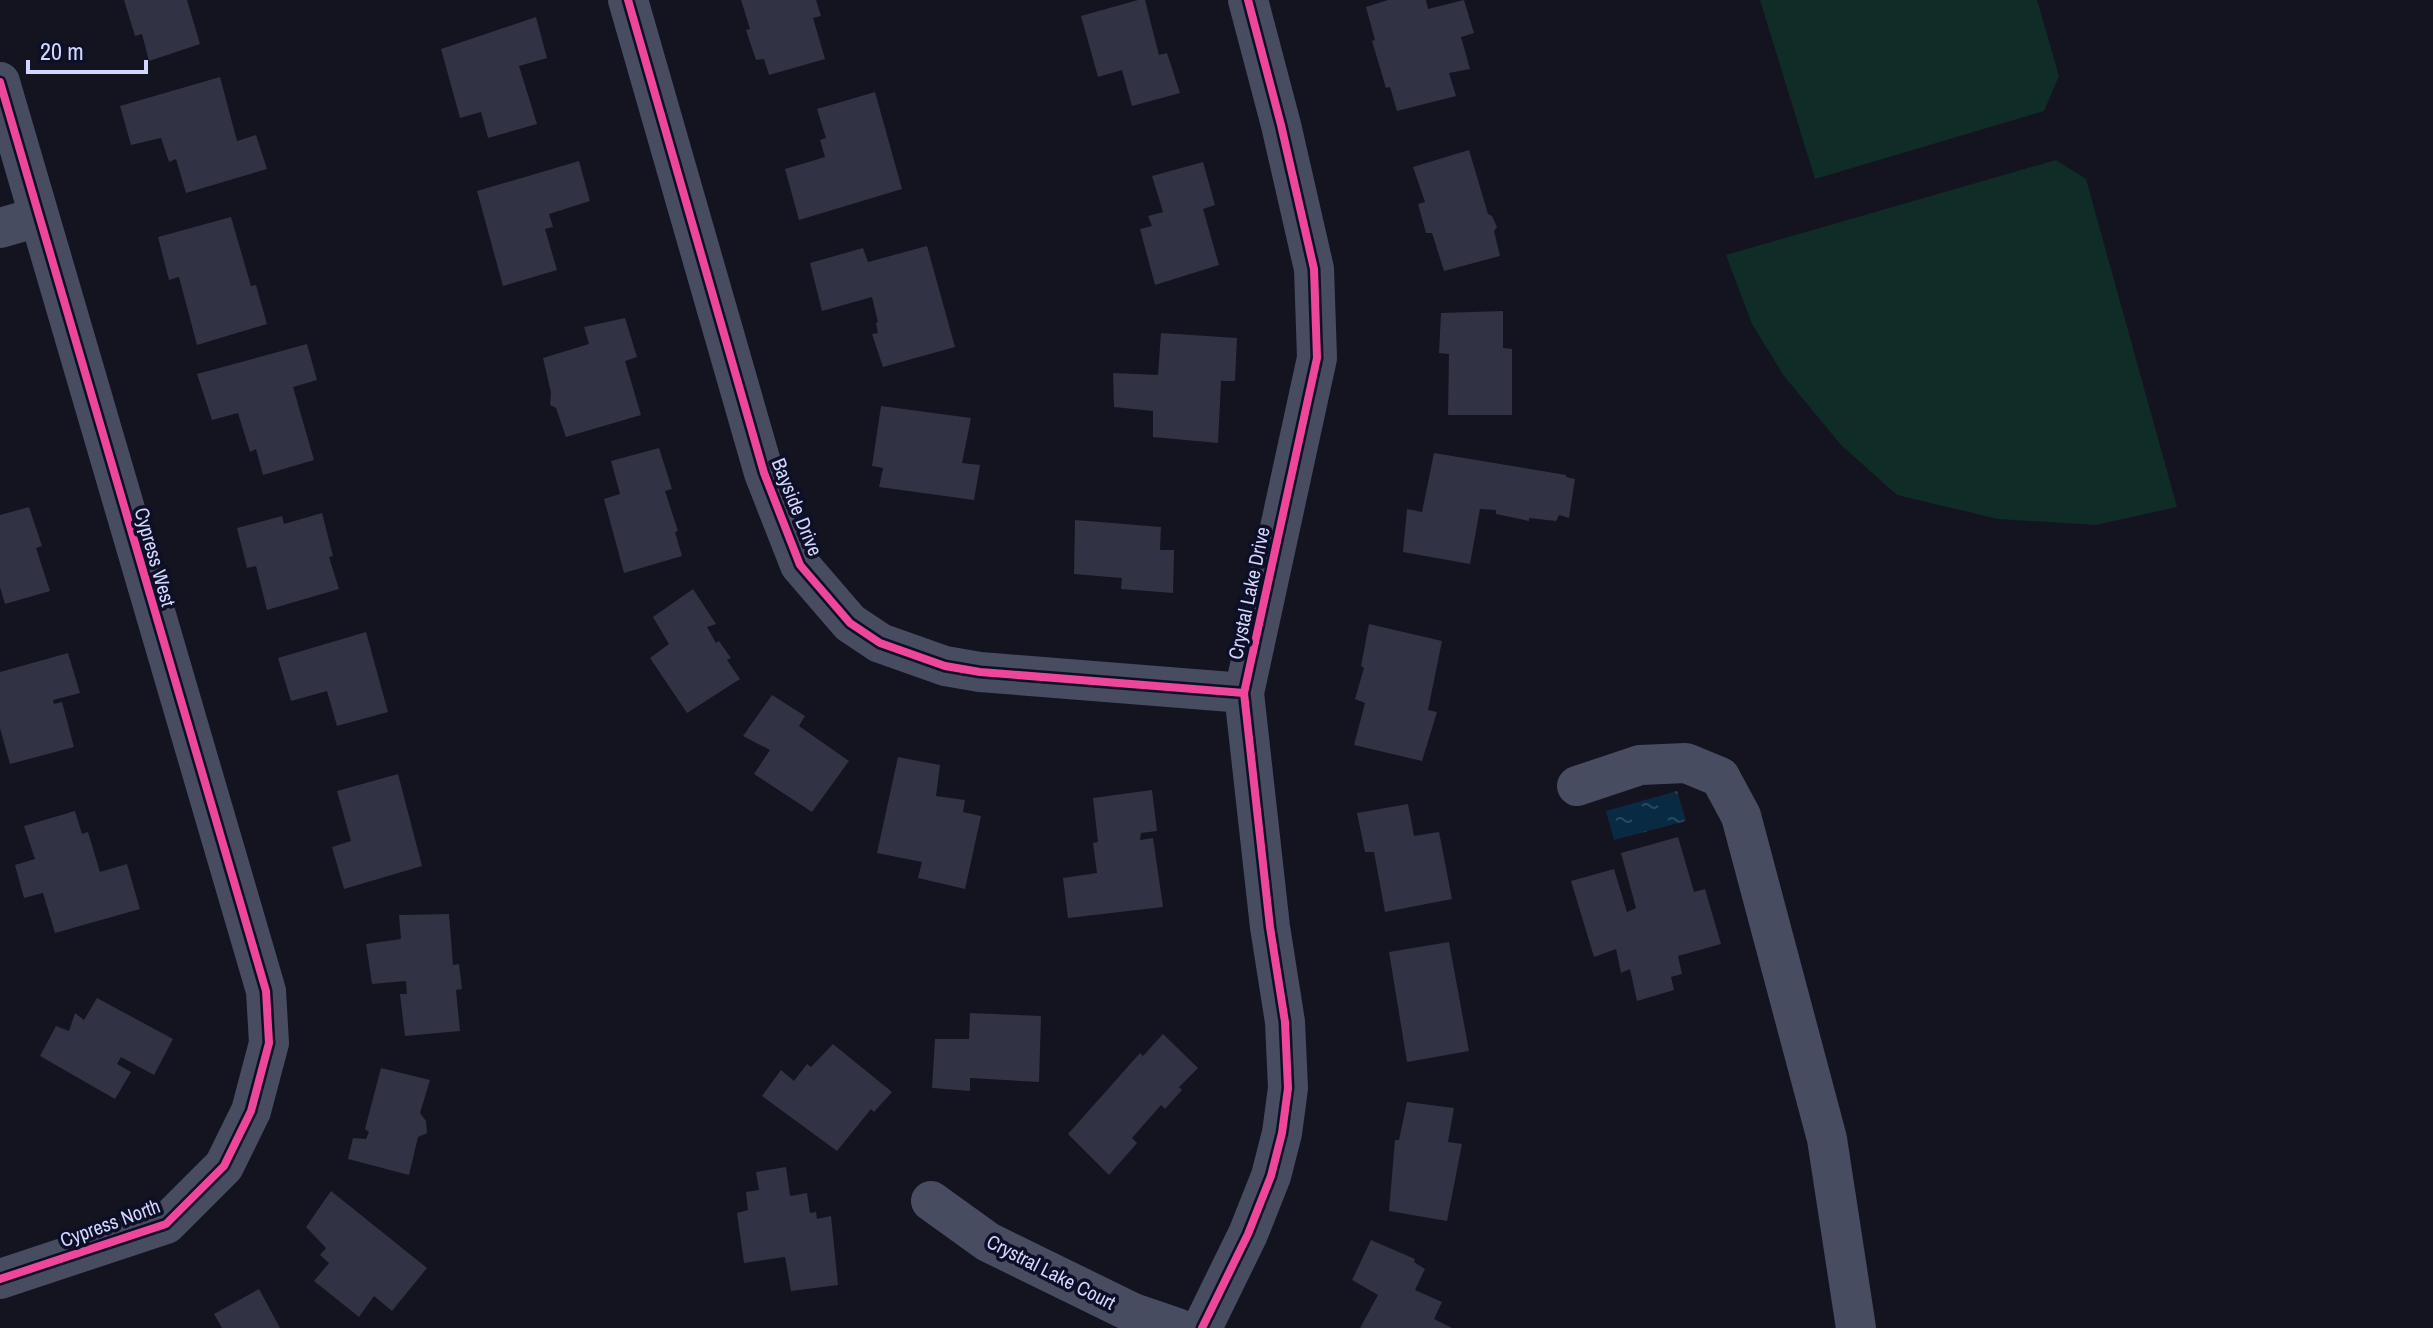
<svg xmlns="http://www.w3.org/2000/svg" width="2433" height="1328" font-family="'Archivo Narrow',sans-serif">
<defs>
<pattern id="water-ripples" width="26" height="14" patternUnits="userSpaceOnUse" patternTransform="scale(2)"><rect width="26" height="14" fill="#082a42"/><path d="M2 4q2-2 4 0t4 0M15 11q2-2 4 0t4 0" fill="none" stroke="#2b485e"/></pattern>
</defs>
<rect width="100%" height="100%" fill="#131420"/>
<path fill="#102c27" d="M1760,0H2037L2059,76L2044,111L1815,179Z
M2056,160L2086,179L2177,507L2096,525L1998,519L1897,495L1842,446L1784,376L1752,324L1726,255Z"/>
<path fill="url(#water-ripples)" d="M1677,791L1686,821L1614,840L1606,811Z"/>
<path fill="#313243" d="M124,0H187L200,44L149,61L142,34L135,36Z
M741,0H816L821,16L813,18L825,59L769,75L764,59L756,60L746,30L750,29Z
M1138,0H1145L1159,55L1167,53L1180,93L1132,106L1122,70L1098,77L1081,16Z
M1388,0H1426L1428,9L1464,0L1474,33L1461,37L1470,69L1449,73L1456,96L1397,111L1390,87L1386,88L1372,41L1375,40L1366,7Z
M536,17L547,58L519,66L537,124L488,138L481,112L460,118L441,49Z
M220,77L237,141L256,135L267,169L186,193L176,159L169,162L161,138L131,145L120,106Z
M875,92L902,189L799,220L785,169L825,157L820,140L826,138L817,109Z
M1469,150L1488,214L1492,216L1497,227L1494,231L1500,256L1444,271L1432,233H1426L1418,204L1425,202L1413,167Z
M579,161L590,201L549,214L553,227L545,229L557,270L503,286L477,191Z
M1203,162L1215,205L1203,209L1219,265L1155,285L1140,229L1152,226L1148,216L1163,212L1152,176Z
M231,217L251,286L256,285L267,324L197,345L179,277L169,280L158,237Z
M927,246L955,347L883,367L872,334L878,333L876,323L878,322L872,297L822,311L810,263L863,248L868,262Z
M1503,311V348L1512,349V415H1448L1449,354L1439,353L1441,313Z
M625,318L637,357L625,361L641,415L566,437L556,408L550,405L551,393L543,358L589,344L584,327Z
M1161,333L1237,338L1235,381H1221L1218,443L1153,437V411L1114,407L1113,373L1158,375Z
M307,344L317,380L293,387L314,460L263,475L256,449L250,452L238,413L212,420L197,374Z
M881,406L971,418L962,463L980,465L974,500L879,487L883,468L872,466Z
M659,448L672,489L665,491L678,531L675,532L682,556L624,573L604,499L620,494L611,461Z
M1434,453L1566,475V477L1575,479L1569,518L1559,515L1556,521L1529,518V521L1496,514V510L1480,509L1470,564L1403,552L1407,509L1422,512Z
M29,507L42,546L36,548L50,591L5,604L0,587V515Z
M322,513L333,556L329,557L339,589L267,610L256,566L247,568L237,528L282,516L284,524Z
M1075,520L1161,527L1160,550H1174L1173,593L1121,589L1122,578L1074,574Z
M693,589L716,624L707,627L716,643L719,641L731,658L727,660L740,679L687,713L650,658L669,644L653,617Z
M1369,624L1442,641L1428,710L1437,712L1422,761L1354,745L1365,703L1355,699L1364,668L1361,666Z
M366,632L388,712L337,726L327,691L291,701L278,658Z
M68,653L80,693L53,700L54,704L62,702L74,747L10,764L0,728V672Z
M772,695L805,716L799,726L849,761L812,812L754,774L770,750L743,736Z
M898,757L940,765L936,796L965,800L963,812L981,816L965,889L918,878L922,862L877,853Z
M398,774L422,866L344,889L332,847L351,841L337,791Z
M1152,790L1157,831L1141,833L1140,840L1153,838L1163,907L1068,918L1063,878L1097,873L1093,843L1098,842L1093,798Z
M1408,804L1414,836L1439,832L1452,899L1385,912L1374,852H1365L1357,813Z
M75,811L82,834L88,832L100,872L127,864L140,909L55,933L43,893L24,898L15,865L35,859L24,826Z
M1678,837L1694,892L1705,889L1721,944L1678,956L1682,974L1671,977L1674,990L1637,1001L1630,969L1621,973L1616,949L1594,957L1571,881L1614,869L1627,912L1636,908L1621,853Z
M449,914L453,965L459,964L462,989L456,990L460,1031L405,1036L400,994H407L406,981L372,984L366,944L401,939L399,915Z
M1449,942L1469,1051L1407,1062L1389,952Z
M97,998L173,1039L154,1075L121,1057L117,1064L131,1072L115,1099L40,1056L56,1026L69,1031L75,1013L84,1020Z
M970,1013L1041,1016L1039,1082L970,1078V1091L932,1088L935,1039H969Z
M1163,1034L1198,1068L1179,1087L1182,1090L1165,1109L1161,1105L1132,1138L1137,1143L1109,1175L1068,1134L1140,1053L1143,1056Z
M833,1044L892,1092L874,1112L871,1109L837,1151L762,1096L781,1070L794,1081L807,1064L811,1067Z
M381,1068L430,1080L420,1113L426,1121L427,1133L418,1137L409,1175L348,1159L353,1138L366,1139L369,1132L365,1129Z
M1407,1102L1454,1108L1448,1142L1462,1144L1447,1221L1389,1211L1395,1140H1399Z
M786,1167L790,1196L807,1193L810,1213L816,1212L817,1219L831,1216L838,1285L791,1291L785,1257L744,1263L737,1213L748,1210L746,1192L759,1190L756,1172Z
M331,1191L427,1268L392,1311L374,1296L359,1317L314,1281L329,1263L320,1255L326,1248L306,1227Z
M1371,1240L1415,1259L1414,1262L1425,1269L1415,1290L1442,1302L1434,1319L1452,1328H1360L1378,1295L1352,1280Z
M259,1289L280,1328H222L214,1314Z"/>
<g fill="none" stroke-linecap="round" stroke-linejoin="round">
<path stroke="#474c61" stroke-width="40" d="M628,0L764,473L800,565L850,623L880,643L945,666L980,672L1244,693
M0,82L266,991L269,1043L251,1111L224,1166L166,1224L0,1279
M0,228L38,217
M1577,786L1640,765L1686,763L1720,777L1741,816L1827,1139L1856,1328
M931,1201L988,1242L1133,1313L1177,1328
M1202,1328L1248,1234L1271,1176L1282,1133L1288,1088L1285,1022L1270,927L1244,693L1317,358L1314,269L1281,125L1248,0"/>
<defs>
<path id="cycleway" d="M628,0L764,473L800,565L850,623L880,643L945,666L980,672L1244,693
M0,82L266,991L269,1043L251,1111L224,1166L166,1224L0,1279
M1202,1328L1248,1234L1271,1176L1282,1133L1288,1088L1285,1022L1270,927L1244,693L1317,358L1314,269L1281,125L1248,0"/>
</defs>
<use href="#cycleway" stroke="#0d0f26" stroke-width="13"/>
<use href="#cycleway" stroke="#ed469a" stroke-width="8"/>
</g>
<g text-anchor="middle" stroke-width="7" stroke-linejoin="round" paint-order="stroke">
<g font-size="20" fill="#d2d7ff" stroke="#0d0f26">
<text transform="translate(797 507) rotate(68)" y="7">Bayside Drive</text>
<text transform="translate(155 557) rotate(74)" y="7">Cypress West</text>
<text transform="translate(1249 593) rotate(-78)" y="7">Crystal Lake Drive</text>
<text transform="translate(110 1223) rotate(-20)" y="7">Cypress North</text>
<text transform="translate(1051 1272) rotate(27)" y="7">Crystral Lake Court</text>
</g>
</g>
<path d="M28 60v12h118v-12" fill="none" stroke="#d2d7ff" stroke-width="4"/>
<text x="40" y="60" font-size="24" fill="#d2d7ff" stroke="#0d0f26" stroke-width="6" paint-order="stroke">20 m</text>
</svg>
